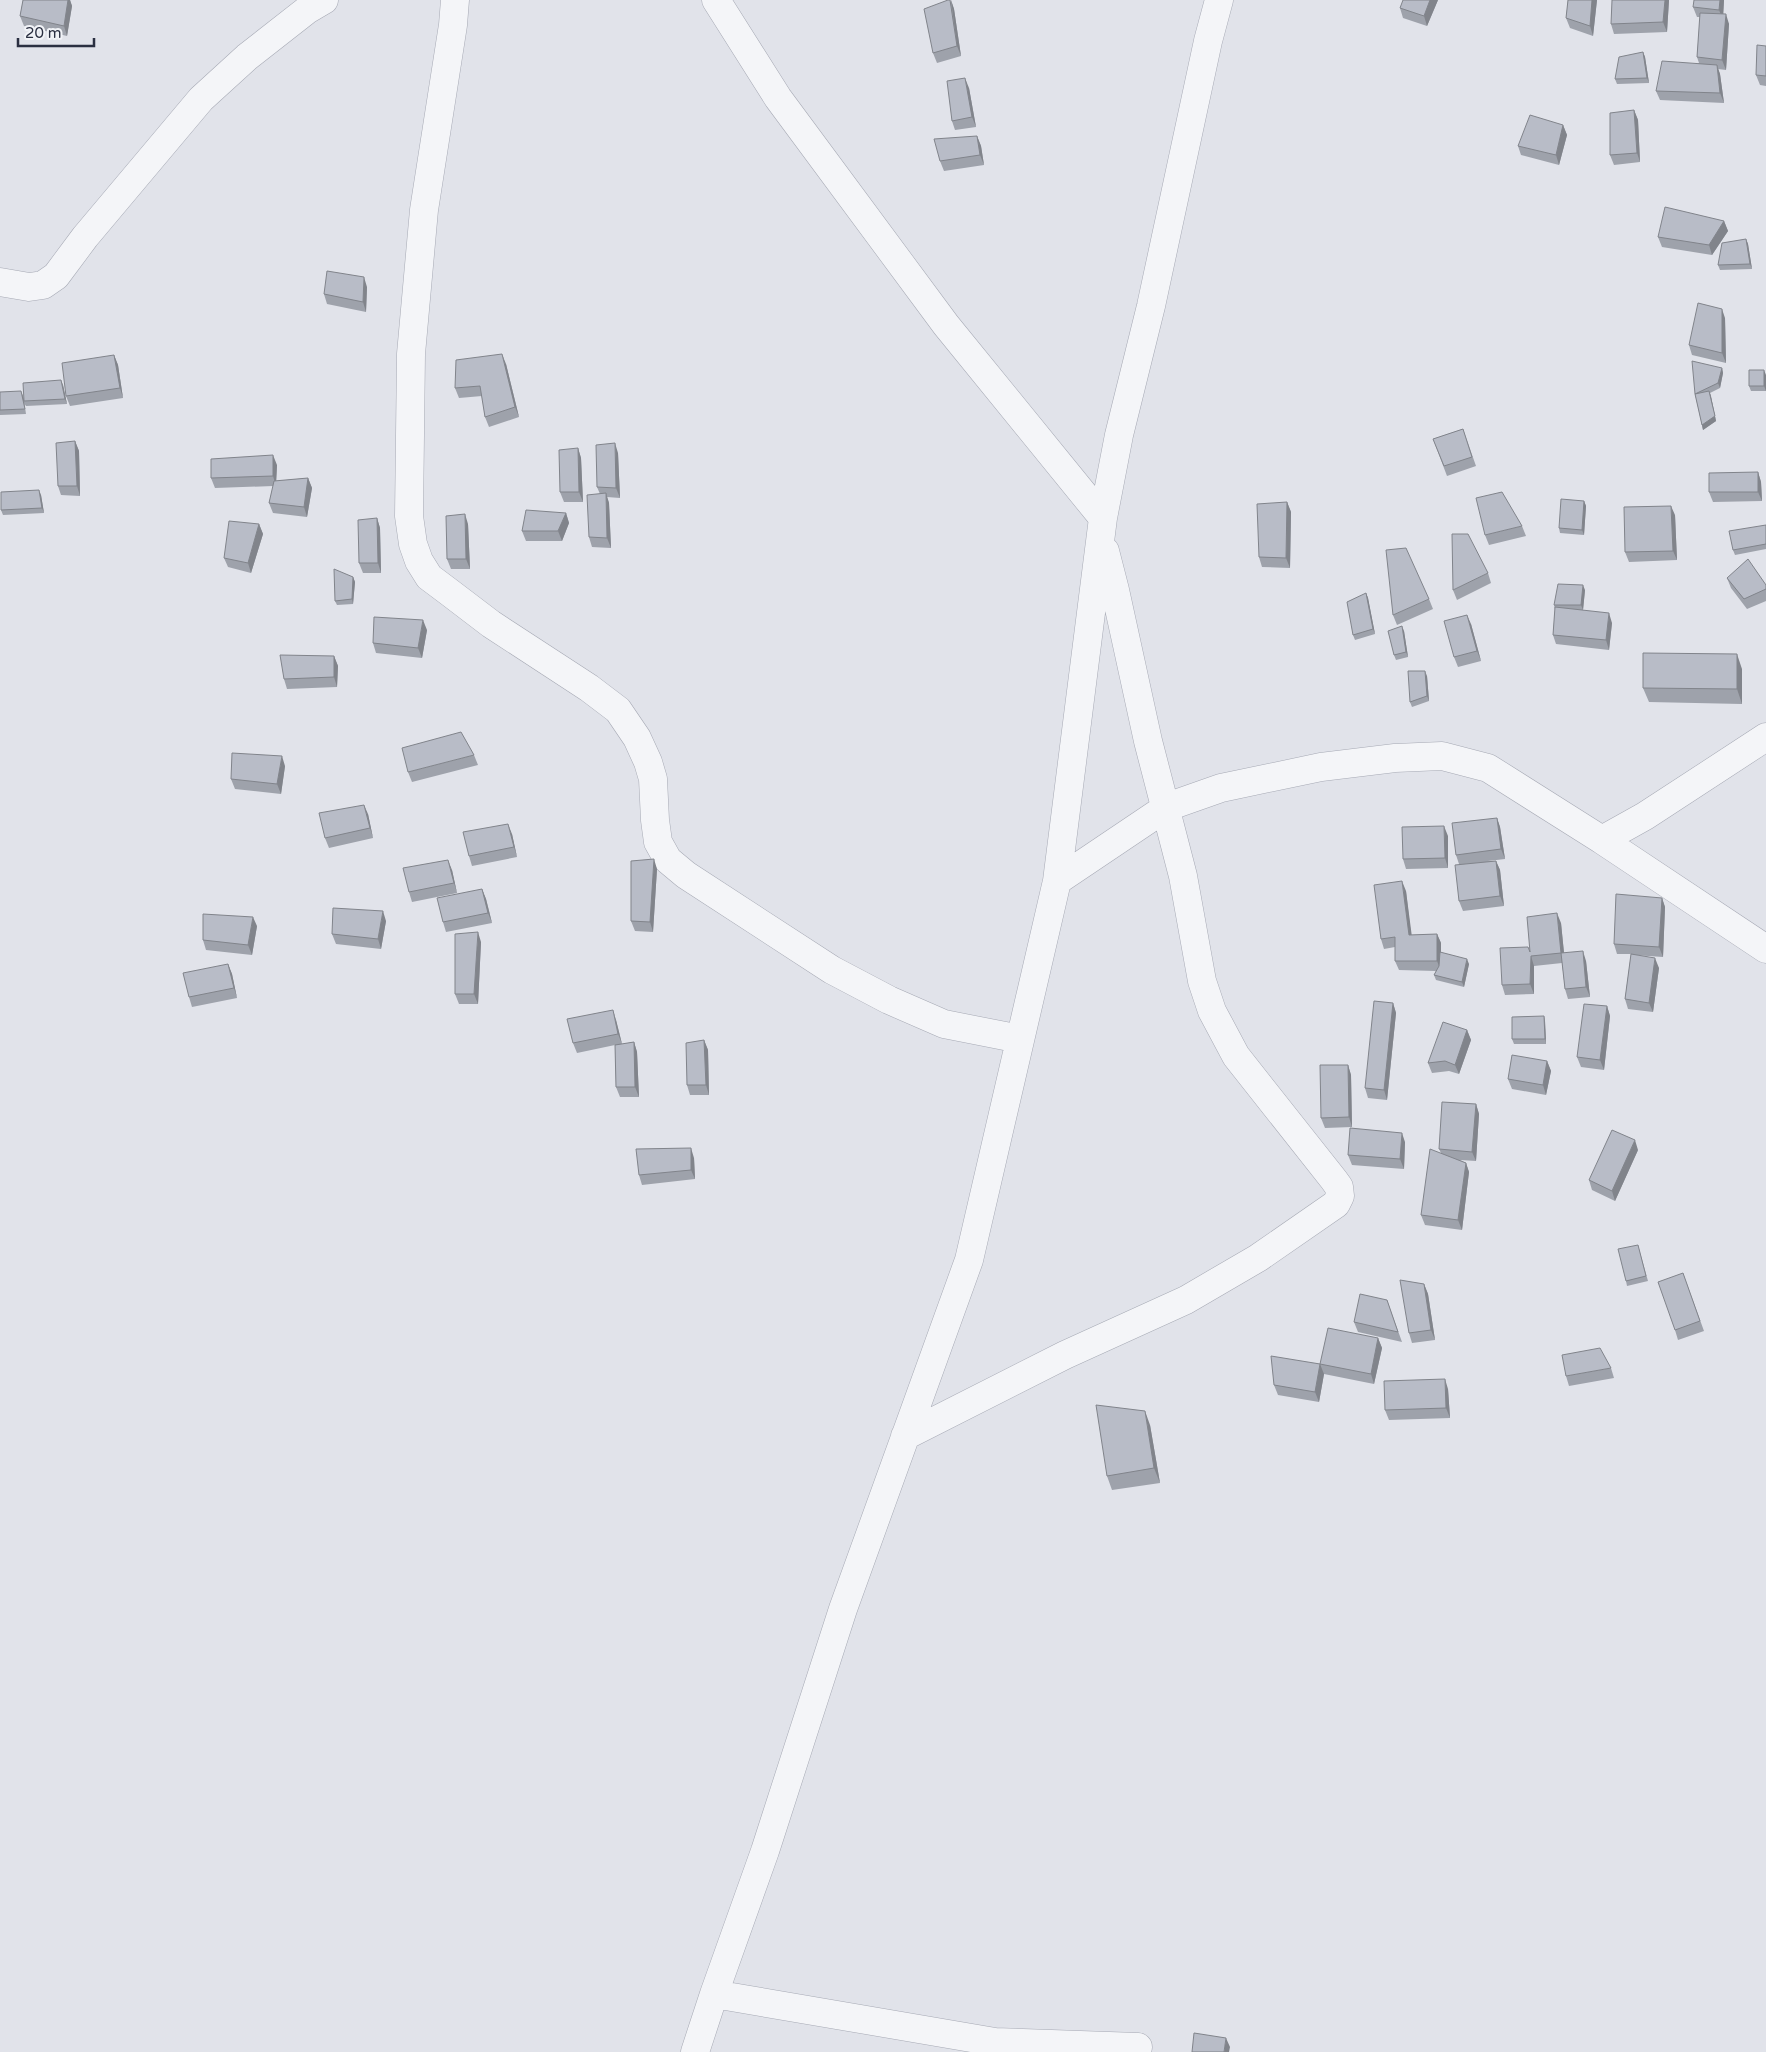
<svg xmlns="http://www.w3.org/2000/svg" width="1766" height="2052" font-family="'Varela Round',sans-serif">
<rect width="100%" height="100%" fill="#e1e3ea"/>
<g fill="none" stroke-linecap="round" stroke-linejoin="round">
<defs>
<path id="minor" d="M455,0L453,25L424,210L411,354L409,516L413,544L419,561L429,577L449,592L491,624L589,688L618,710L637,738L648,762L653,779L655,820L658,842L668,860L686,875L832,970L889,1000L944,1024L1020,1039
M716,0L778,98L946,325L1103,518
M0,282L29,287L43,285L56,276L85,237L201,99L247,57L307,10L324,0
M1602,840L1645,816L1766,737
M1057,881L1167,807L1221,788L1321,767L1395,758L1442,756L1488,768L1602,840L1766,949
M905,1436L1065,1355L1186,1300L1258,1258L1336,1204L1340,1196L1339,1187L1334,1180L1236,1056L1212,1011L1202,981L1183,876L1148,741L1115,590L1105,551
M714,1994L995,2042L1138,2047
M695,2052L714,1994L765,1851L843,1609L969,1260L1057,881L1103,518L1119,435L1151,306L1208,41L1219,0"/>
</defs>
<use href="#minor" stroke="#a6a9b4" stroke-width="29"/>
<use href="#minor" stroke="#f4f5f8" stroke-width="28"/>
</g>
<path fill="#9ea2ab" d="M23,0H70L72,6L67,36L24,26L20,16Z
M951,0L954,9L961,56L937,63L933,53Z
M1438,0L1427,26L1403,18L1400,8Z
M1568,0H1597L1593,36L1570,28L1566,18Z
M1669,0L1667,32L1614,34L1611,24Z
M1724,0L1723,14L1729,24L1726,70L1718,69L1720,74L1724,103L1660,100L1656,91L1699,63L1697,57L1700,17H1697L1693,7Z
M1766,46V86L1760,85L1756,75Z
M1643,52L1645,57L1649,83L1617,84L1615,79Z
M969,88L976,127L955,130L952,121Z
M1634,110L1638,120L1640,162L1614,165L1610,155Z
M1563,125L1567,135L1559,165L1521,155L1518,146Z
M977,136L981,146L984,165L944,171L940,161Z
M1724,221L1728,231L1712,255L1662,247L1658,237Z
M1746,239L1748,244L1752,269L1720,270L1718,265Z
M367,287L366,312L327,304L324,294Z
M1725,318L1726,363L1692,355L1689,345Z
M114,355L118,365L123,398L70,406L66,396Z
M506,364L519,417L489,427L485,417L482,396L459,398L455,388Z
M1722,368L1723,373L1720,388L1710,393L1716,421L1703,430L1695,394Z
M1766,375V391H1751L1749,386Z
M63,385L67,404L26,406L24,403L26,414L0,415V392L23,396L24,399Z
M1463,429L1476,466L1447,476L1433,439Z
M75,441L79,451L80,496L61,495L58,486Z
M578,448L581,458L583,502H564L560,492Z
M618,453L620,498L607,497L609,503L611,548L592,547L589,537L600,494L597,487Z
M277,465L276,481L308,478L312,488L307,517L273,513L269,503L273,486L215,488L211,478Z
M1758,472L1761,482L1762,501L1713,502L1709,492Z
M41,495L44,513L3,515L1,510Z
M1584,501L1586,506L1584,535L1560,533L1559,528Z
M1287,502L1291,512L1290,568L1262,567L1259,557Z
M566,513L569,523L562,541H526L522,531Z
M1675,515L1677,560L1629,562L1625,552Z
M377,518L380,528L381,573H363L359,563Z
M259,524L263,534L251,573L228,567L224,558Z
M468,524L470,569H451L447,559Z
M1766,525V549L1735,555L1733,550Z
M1522,526L1526,536L1489,545L1485,535Z
M1488,573L1491,583L1457,600L1453,590Z
M353,577L355,582L353,604L337,605L335,601Z
M1727,578L1766,585V601L1747,609L1731,588Z
M1585,590L1583,610L1612,623L1609,650L1556,644L1553,635L1555,610L1554,605Z
M1366,593L1368,598L1375,634L1355,640L1353,635Z
M1429,599L1433,609L1397,625L1393,615Z
M1471,624L1481,661L1458,667L1454,657Z
M427,630L422,658L376,653L373,643Z
M1404,631L1408,657L1396,660L1394,655Z
M334,656L338,666L337,687L287,689L284,679Z
M1742,669V704L1649,702L1643,688Z
M1427,676L1429,701L1412,707L1410,702Z
M474,755L478,765L412,782L408,772Z
M285,766L281,794L235,789L231,779Z
M368,814L373,838L329,848L325,838Z
M1497,818L1500,827L1505,859L1488,861H1496L1500,870L1504,906L1463,911L1459,901V864L1456,855Z
M512,834L517,857L472,866L469,856Z
M1448,836V868L1406,869L1403,859Z
M657,869L653,932L635,931L631,921Z
M452,870L457,893L412,902L409,892Z
M482,889L486,899L492,923L446,932L443,922Z
M1406,891L1411,935L1437,934L1441,943V953L1469,964L1464,987L1436,980L1434,975L1436,971L1399,970L1395,961V947L1384,949L1381,939Z
M1662,898L1665,907L1663,957L1634,955L1659,968L1653,1012L1628,1009L1625,999L1631,954H1617L1614,944Z
M386,921L381,949L336,944L332,934Z
M1561,923L1564,953L1586,961L1590,997L1568,999L1565,989L1562,963L1534,966V994L1505,995L1502,985L1530,952Z
M257,926L252,955L206,950L203,940Z
M481,942L478,1004H459L455,994Z
M228,964L232,974L237,998L192,1007L189,997Z
M1393,1003L1396,1013L1387,1100L1368,1098L1365,1088Z
M1607,1006L1610,1016L1604,1070L1581,1067L1577,1057Z
M1544,1016L1545,1021L1546,1044H1514L1512,1039Z
M616,1020L622,1044L634,1042L637,1052L639,1097H620L616,1087L615,1045L577,1053L573,1043Z
M1467,1030L1471,1040L1459,1074L1449,1071L1432,1073L1428,1063Z
M704,1040L708,1050L709,1095H690L687,1085Z
M1547,1061L1551,1071L1546,1095L1512,1089L1508,1079Z
M1348,1065L1351,1075L1352,1127L1325,1128L1321,1118Z
M1476,1104L1479,1114L1476,1161L1460,1160L1466,1163L1469,1172L1462,1230L1425,1225L1421,1215L1441,1153L1439,1149Z
M1405,1142L1404,1169L1352,1165L1348,1155Z
M1638,1150L1615,1201L1592,1190L1589,1180Z
M694,1158L695,1179L642,1185L639,1175Z
M1638,1245L1648,1281L1627,1286L1626,1281Z
M1683,1273L1704,1331L1678,1340L1675,1330Z
M1424,1284L1428,1294L1435,1340L1412,1343L1409,1333Z
M1387,1300L1402,1342L1358,1332L1354,1322Z
M1378,1338L1382,1348L1374,1384L1324,1374L1320,1364Z
M1320,1364L1324,1374L1319,1402L1278,1395L1274,1385Z
M1611,1368L1614,1378L1569,1386L1566,1376Z
M1448,1389L1450,1418L1389,1420L1385,1410Z
M1150,1425L1160,1483L1112,1490L1107,1476Z"/>
<path fill="#81848b" d="M68,0H70L72,6L67,36L64,26Z
M951,0L954,9L961,56L957,46Z
M1430,0H1438L1427,26L1424,16Z
M1592,0H1597L1593,36L1590,26Z
M1665,0H1669L1667,32L1663,22Z
M1720,0H1724L1723,20L1719,10Z
M1726,14L1729,24L1726,70L1722,60Z
M1643,52L1645,57L1649,83L1647,78Z
M1717,65L1720,74L1724,103L1720,93Z
M965,78L969,88L976,127L972,117Z
M1634,110L1638,120L1640,162L1637,153Z
M1563,125L1567,135L1559,165L1556,155Z
M977,136L981,146L984,165L980,155Z
M1724,221L1728,231L1712,255L1709,245Z
M1746,239L1748,244L1752,269L1750,264Z
M364,277L367,287L366,312L363,302Z
M1722,309L1725,318L1726,363L1722,353Z
M502,354L506,364L519,417L515,407Z
M114,355L118,365L123,398L120,388Z
M1722,368L1723,373L1720,388L1718,383Z
M1764,370L1766,375V391L1764,386Z
M61,380L63,385L67,404L65,399Z
M21,391L23,396L26,414L25,409Z
M1709,391L1711,396L1716,421L1703,430L1702,425Z
M75,441L79,451L80,496L77,486Z
M615,443L618,453L620,498L616,488Z
M578,448L581,458L583,502L579,492Z
M273,455L277,465L276,486L273,476Z
M1758,472L1761,482L1762,501L1758,492Z
M308,478L312,488L307,517L304,507Z
M39,490L41,495L44,513L42,508Z
M606,493L609,503L611,548L607,538Z
M1584,501L1586,506L1584,535L1582,530Z
M1287,502L1291,512L1290,568L1286,558Z
M1671,506L1675,515L1677,560L1673,551Z
M566,513L569,523L562,541L558,531Z
M465,514L468,524L470,569L466,559Z
M377,518L380,528L381,573L378,563Z
M259,524L263,534L251,573L248,563Z
M353,577L355,582L353,604L352,599Z
M1583,585L1585,590L1583,610L1581,605Z
M1366,593L1368,598L1375,634L1373,629Z
M1609,613L1612,623L1609,650L1606,640Z
M1467,615L1471,624L1481,661L1477,651Z
M423,620L427,630L422,658L418,648Z
M1402,626L1404,631L1408,657L1406,652Z
M1737,654L1742,669V704L1737,689Z
M334,656L338,666L337,687L334,677Z
M1425,671L1427,676L1429,701L1427,696Z
M282,756L285,766L281,794L277,784Z
M364,805L368,814L373,838L370,828Z
M1497,818L1500,827L1505,859L1501,849Z
M508,824L512,834L517,857L514,847Z
M1444,826L1448,836V868L1445,858Z
M654,859L657,869L653,932L650,922Z
M448,860L452,870L457,893L454,883Z
M1496,861L1500,870L1504,906L1500,896Z
M1402,881L1406,891L1413,945L1409,935Z
M482,889L486,899L492,923L488,913Z
M1662,898L1665,907L1663,957L1659,947Z
M383,911L386,921L381,949L378,939Z
M1557,913L1561,923L1565,963L1561,953Z
M253,917L257,926L252,955L248,945Z
M478,932L481,942L478,1004L474,994Z
M1437,934L1441,943V971L1437,961Z
M1583,951L1586,961L1590,997L1586,987Z
M1531,956L1534,966V994L1530,984Z
M1655,958L1659,968L1653,1012L1649,1003Z
M1467,959L1469,964L1464,987L1462,982Z
M228,964L232,974L237,998L234,988Z
M1393,1003L1396,1013L1387,1100L1384,1090Z
M1607,1006L1610,1016L1604,1070L1600,1060Z
M613,1010L616,1020L622,1044L618,1034Z
M1544,1016L1545,1021L1546,1044L1545,1039Z
M1467,1030L1471,1040L1459,1074L1455,1065Z
M704,1040L708,1050L709,1095L706,1085Z
M634,1042L637,1052L639,1097L635,1087Z
M1547,1061L1551,1071L1546,1095L1543,1085Z
M1348,1065L1351,1075L1352,1127L1349,1117Z
M1476,1104L1479,1114L1476,1161L1472,1152Z
M1402,1133L1405,1142L1404,1169L1400,1159Z
M1635,1140L1638,1150L1615,1201L1612,1191Z
M691,1148L694,1158L695,1179L691,1170Z
M1466,1163L1469,1172L1462,1230L1458,1220Z
M1424,1284L1428,1294L1435,1340L1431,1330Z
M1378,1338L1382,1348L1374,1384L1371,1374Z
M1320,1364L1324,1374L1319,1402L1315,1392Z
M1445,1379L1448,1389L1450,1418L1446,1408Z
M1145,1411L1150,1425L1160,1483L1154,1468Z
M1226,2038L1230,2047L1229,2052H1224Z"/>
<path fill="#b8bcc7" stroke="#81848b" d="M23,0H68L64,26L20,16Z
M948,0H950L957,46L933,53L924,9Z
M1403,0H1430L1424,16L1400,8Z
M1568,0H1592L1590,26L1566,18Z
M1612,0H1665L1663,22L1611,24Z
M1694,0H1720L1719,10L1693,7Z
M1700,13L1726,14L1722,60L1697,57Z
M1757,45L1766,46V76L1756,75Z
M1643,52L1647,78L1615,79L1619,57Z
M1662,61L1717,65L1720,93L1656,91Z
M965,78L972,117L952,121L947,81Z
M1634,110L1637,153L1610,155V113Z
M1530,115L1563,125L1556,155L1518,146Z
M977,136L980,155L940,161L934,139Z
M1665,207L1724,221L1709,245L1658,237Z
M1746,239L1750,264L1718,265L1722,243Z
M327,271L364,277L363,302L324,294Z
M1698,303L1722,309V353L1689,345Z
M502,354L515,407L485,417L480,386L455,388L456,360Z
M114,355L120,388L66,396L62,363Z
M1692,361L1722,368L1718,383L1695,394L1709,391L1715,416L1702,425L1695,394Z
M1749,370H1764V386H1749Z
M61,380L65,399L24,401L23,383Z
M21,391L25,409L0,410V392Z
M1463,429L1472,457L1444,466L1433,439Z
M75,441L77,486H58L56,443Z
M615,443L616,488L597,487L596,445Z
M578,448L579,492H560L559,450Z
M273,455V476L211,478V459Z
M1758,472V492H1709V473Z
M308,478L304,507L269,503L274,481Z
M39,490L42,508L1,510V492Z
M1502,492L1522,526L1485,535L1476,498Z
M606,493L607,538L589,537L587,495Z
M1561,499L1584,501L1582,530L1559,528Z
M1287,502L1286,558L1259,557L1257,504Z
M1671,506L1673,551L1625,552L1624,507Z
M526,510L566,513L558,531H522Z
M465,514L466,559H447L446,516Z
M377,518L378,563H359L358,520Z
M229,521L259,524L248,563L224,558Z
M1766,525V544L1733,550L1729,531Z
M1452,534H1468L1488,573L1453,590Z
M1406,548L1429,599L1393,615L1386,550Z
M1748,559L1766,585V589L1744,599L1727,578Z
M334,569L353,577L352,599L335,601Z
M1558,584L1583,585L1581,605H1554Z
M1366,593L1373,629L1353,635L1347,602Z
M1555,607L1609,613L1606,640L1553,635Z
M1467,615L1477,651L1454,657L1444,621Z
M374,617L423,620L418,648L373,643Z
M1402,626L1406,652L1394,655L1388,631Z
M1643,653L1737,654V689L1643,688Z
M280,655L334,656V677L284,679Z
M1408,671H1425L1427,696L1410,702Z
M461,732L474,755L408,772L402,748Z
M232,753L282,756L277,784L231,779Z
M364,805L370,828L325,838L319,813Z
M1497,818L1501,849L1456,855L1452,823Z
M508,824L514,847L469,856L463,832Z
M1444,826L1445,858L1403,859L1402,827Z
M654,859L650,922L631,921V861Z
M448,860L454,883L409,892L403,868Z
M1496,861L1500,896L1459,901L1455,865Z
M1402,881L1409,935L1437,934V961H1395V937L1381,939L1374,885Z
M482,889L488,913L443,922L437,898Z
M1616,894L1662,898L1659,947L1614,944Z
M333,908L383,911L378,939L332,934Z
M1557,913L1561,953L1583,951L1586,987L1565,989L1561,953L1531,956L1530,984L1502,985L1500,948L1528,947L1530,952L1527,917Z
M203,914L253,917L248,945L203,940Z
M478,932L474,994H455V934Z
M1440,952L1467,959L1462,982L1434,975L1439,966Z
M1631,954L1655,958L1649,1003L1625,999Z
M228,964L234,988L189,997L183,973Z
M1374,1001L1393,1003L1384,1090L1365,1088Z
M1584,1004L1607,1006L1600,1060L1577,1057Z
M613,1010L618,1034L573,1043L567,1019Z
M1544,1016L1545,1039H1512V1017Z
M1443,1022L1467,1030L1455,1065L1445,1061L1428,1063Z
M704,1040L706,1085H687L686,1043Z
M634,1042L635,1087H616L615,1045Z
M1512,1055L1547,1061L1543,1085L1508,1079Z
M1320,1065H1348L1349,1117L1321,1118Z
M1442,1102L1476,1104L1472,1152L1439,1149Z
M1350,1128L1402,1133L1400,1159L1348,1155Z
M1612,1130L1635,1140L1612,1191L1589,1180Z
M691,1148V1170L639,1175L636,1149Z
M1430,1149L1466,1163L1458,1220L1421,1215Z
M1638,1245L1646,1276L1626,1281L1618,1249Z
M1683,1273L1700,1321L1675,1330L1658,1282Z
M1400,1280L1424,1284L1431,1330L1409,1333Z
M1360,1294L1387,1300L1398,1332L1354,1322Z
M1328,1328L1378,1338L1371,1374L1320,1364Z
M1600,1348L1611,1368L1566,1376L1562,1355Z
M1271,1356L1320,1364L1315,1392L1274,1385Z
M1445,1379L1446,1408L1385,1410L1384,1381Z
M1096,1405L1145,1411L1154,1468L1107,1476Z
M1194,2033L1226,2038L1224,2052H1192Z"/>
<path d="M18 38v8h76v-8" fill="none" stroke="#2a2f41" stroke-width="2.5"/>
<text x="25" y="38" font-size="15" fill="#2a2f41" stroke="#f1f3f7" stroke-width="4" paint-order="stroke">20 m</text>
</svg>
